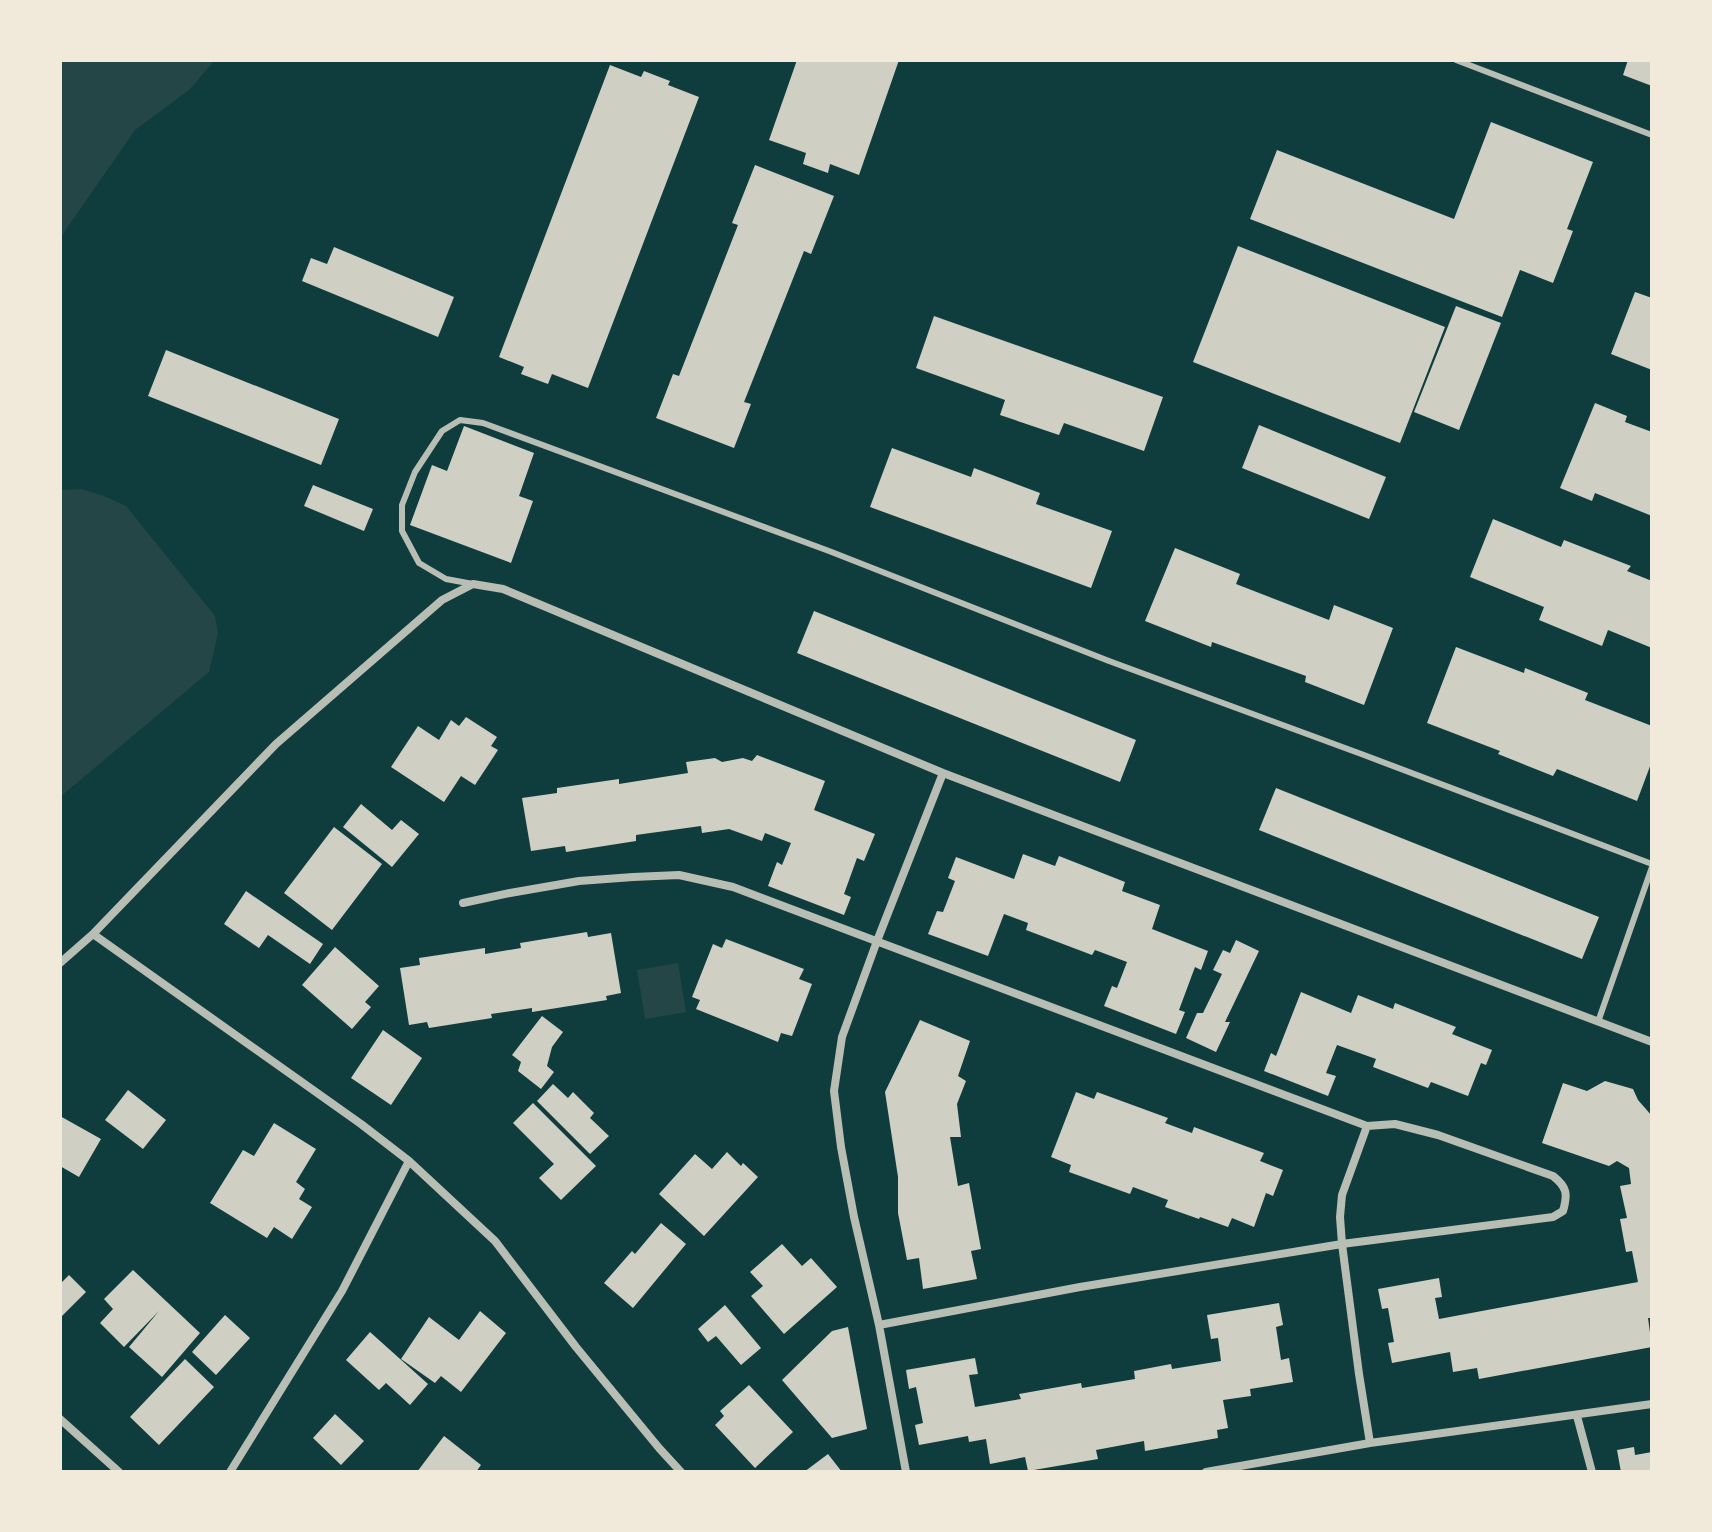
<svg xmlns="http://www.w3.org/2000/svg" width="1712" height="1532" font-family="Figtree,sans-serif">
<rect width="100%" height="100%" fill="#0f3d3e"/>
<path fill="#244646" d="M60,60H215L189,90L135,130L60,238Z
M82,489L104,496L126,506L215,616L218,633L209,672L60,797V490Z
M678,963L686,1012L645,1019L637,970Z"/>
<path fill="#cfcfc3" d="M797,60H899L859,175L830,164L828,173L803,164L806,153L769,140Z
M1628,60H1652V86L1623,75Z
M610,65L641,77L644,71L670,81L668,85L699,97L588,388L552,374L548,384L521,374L524,367L499,357Z
M1491,122L1593,162L1567,229L1573,231L1553,283L1520,270L1502,317L1250,219L1277,150L1454,219Z
M755,165L834,196L811,254L804,251L744,402L751,404L734,448L656,418L673,374L679,376L738,225L732,223Z
M1238,246L1445,327L1400,443L1193,362Z
M334,247L454,297L438,337L302,281L311,258L327,264Z
M1635,292L1652,298V370L1611,354Z
M1456,306L1501,323L1459,430L1414,412Z
M934,316L1163,397L1144,451L1064,423L1059,435L1000,415L1005,400L916,368Z
M166,350L339,419L321,465L148,396Z
M1595,403L1627,416L1625,422L1652,432V516L1595,493L1592,501L1560,488Z
M1259,425L1386,477L1369,519L1242,468Z
M464,426L534,453L519,496L533,501L511,563L410,525L432,465L447,471Z
M892,448L971,477L974,468L1040,493L1036,504L1112,531L1091,588L870,507Z
M313,485L373,509L364,531L304,506Z
M1493,519L1561,547L1564,540L1631,566L1627,571L1652,581V648L1608,630L1602,646L1539,620L1544,607L1470,577Z
M1175,548L1240,574L1236,584L1329,620L1334,605L1393,628L1364,705L1305,682L1306,676L1212,642L1211,647L1145,621Z
M814,611L1136,740L1120,782L797,653Z
M1456,647L1524,673L1525,668L1588,693L1585,700L1652,726V761L1637,801L1557,769L1553,776L1498,754L1500,751L1427,723Z
M466,717L497,737L491,746L498,750L475,785L461,776L444,802L391,767L418,726L439,740L451,720L459,726Z
M757,755L825,781L814,810L875,834L864,861L857,858L844,894L851,897L844,915L768,886L777,862L782,865L791,843L765,833L762,841L729,829L702,833L701,826L636,835V841L566,852L565,846L531,851L522,798L557,793V788L619,779V784L688,773L686,762L715,758L722,762L743,758L752,761Z
M1276,788L1599,917L1582,959L1259,830Z
M361,804L392,830L401,820L419,834L392,867L343,827Z
M334,827L382,864L332,930L284,893Z
M1023,854L1055,866L1059,856L1125,882L1122,891L1160,905L1152,929L1208,951L1201,970L1195,967L1179,1010L1185,1012L1176,1034L1104,1006L1112,986L1117,988L1127,962L1095,950L1092,955L1026,930L1028,923L1004,914L988,956L928,934L937,911L943,912L955,881L948,878L956,857L1014,879Z
M246,891L323,944L310,964L268,935L259,948L224,924Z
M587,932L588,937L611,933L621,993L606,996L607,1000L532,1012V1008L491,1014L492,1018L429,1028L427,1022L409,1025L400,968L420,965L419,958L485,948V954L521,948L520,943Z
M726,939L804,969L799,979L812,984L792,1036L781,1033L778,1042L696,1009L700,1000L692,997L713,944L722,948Z
M1236,940L1259,951L1225,1022H1230L1216,1052L1186,1038L1197,1013H1203L1222,974L1213,970L1223,950L1230,953Z
M335,947L379,986L365,1002L371,1007L352,1029L302,985Z
M1301,992L1351,1013L1358,995L1393,1009L1395,1003L1456,1027L1452,1034L1492,1050L1486,1065L1481,1063L1468,1096L1431,1082L1428,1088L1373,1067L1376,1059L1337,1045L1326,1073L1336,1076L1328,1096L1264,1071L1271,1053L1276,1056Z
M542,1016L563,1032L552,1047L547,1066L554,1072L541,1089L518,1071L521,1062L512,1055Z
M920,1020L970,1041L958,1076L966,1081L957,1104L961,1137H950L958,1186L969,1183L981,1249L971,1251L977,1279L923,1289L919,1258L907,1260L898,1213V1177L885,1092Z
M383,1030L422,1058L391,1105L351,1078Z
M1605,1081L1633,1089L1638,1100L1652,1116V1318H1648L1652,1347L1479,1379L1477,1368L1453,1372L1450,1352L1392,1363L1388,1343L1394,1342L1388,1308L1382,1309L1378,1289L1439,1278L1442,1297L1435,1298L1439,1319L1638,1282L1632,1251L1626,1252L1620,1219L1627,1218L1620,1186L1631,1184L1629,1168L1617,1161L1609,1166L1542,1143L1563,1083L1587,1091Z
M553,1084L568,1098L573,1092L594,1113L590,1118L609,1136L590,1154L537,1101Z
M128,1090L166,1120L143,1149L105,1120Z
M1076,1092L1094,1099L1097,1092L1168,1118L1165,1123L1192,1133L1194,1127L1264,1153L1260,1161L1283,1170L1273,1196L1266,1193L1254,1227L1232,1218L1228,1227L1200,1217L1199,1219L1165,1207L1168,1200L1133,1187L1130,1194L1069,1172L1071,1165L1051,1157Z
M533,1103L596,1166L561,1200L539,1178L554,1164L513,1123Z
M60,1116L101,1139L79,1177L60,1166Z
M274,1123L316,1149L296,1182L305,1189L299,1199L312,1207L292,1239L274,1227L267,1238L210,1203L243,1150L254,1156Z
M727,1152L741,1166L743,1163L758,1177L704,1236L659,1194L695,1154L712,1169Z
M661,1223L686,1244L633,1308L604,1283L632,1251L635,1254Z
M782,1244L802,1266L811,1258L837,1287L784,1334L751,1296L763,1286L750,1272Z
M133,1270L200,1333L162,1377L129,1347L159,1311L124,1347L100,1323L113,1309L104,1299Z
M69,1275L86,1292L60,1318V1284Z
M1279,1303L1283,1325L1276,1327L1281,1360L1289,1358L1293,1382L1250,1389L1251,1396L1223,1400L1228,1428L1217,1430L1218,1438L1145,1451L1144,1441L1096,1450L1098,1459L1028,1471L1025,1457L990,1464L986,1439L969,1442L968,1436L919,1445L915,1425L923,1423L916,1387L909,1389L906,1370L975,1358L978,1374L969,1375L975,1407L1021,1399L1019,1394L1081,1383L1082,1388L1135,1379L1134,1371L1171,1364L1172,1369L1221,1361L1218,1338L1211,1339L1207,1315Z
M725,1305L761,1348L741,1365L716,1336L708,1342L698,1329Z
M480,1311L506,1333L461,1392L441,1376L435,1383L401,1359L429,1317L459,1340Z
M225,1315L250,1338L216,1375L192,1352Z
M848,1327L867,1429L832,1438L782,1380L832,1331Z
M370,1332L428,1384L410,1405L386,1383L379,1390L346,1360Z
M185,1359L214,1387L159,1445L130,1417Z
M749,1385L793,1432L755,1468L715,1425L724,1416L720,1411Z
M335,1414L364,1441L341,1465L313,1438Z
M444,1436L481,1465L476,1472H417Z
M1634,1447L1635,1455L1652,1452V1472H1621L1617,1450Z
M828,1454L842,1472H804Z"/>
<g fill="none" stroke-linecap="round" stroke-linejoin="round">
<path stroke="#b8beb3" stroke-width="6" d="M1456,60L1652,135
M473,584L446,579L419,563L402,531V505L415,472L442,431L460,420L483,423L829,551L1109,661L1364,755L1652,864
M1598,1022L1652,867"/>
<path stroke="#b8beb3" stroke-width="8" d="M463,903L510,893L579,881L633,877L679,875L733,887L1367,1126L1395,1124L1438,1135L1553,1176C1567,1187 1568,1194 1563,1211L1553,1217L1342,1244L1080,1287L879,1325
M93,934L361,1124L409,1161L495,1241L576,1347L659,1448L681,1472
M60,963L93,934L276,744L442,600L473,584L503,589L943,773L1652,1042
M1367,1126L1342,1195L1340,1217L1342,1244L1359,1374L1370,1443
M1577,1416L1592,1472
M60,1419L119,1472
M230,1472L342,1291L409,1161
M906,1472L879,1325L854,1217L841,1147L834,1091L842,1037L877,941L943,773
M1206,1472L1370,1443L1652,1404"/>
</g>
<rect width="1712" height="1532" fill="none" stroke="#f1e9da" stroke-width="124"/>
</svg>
